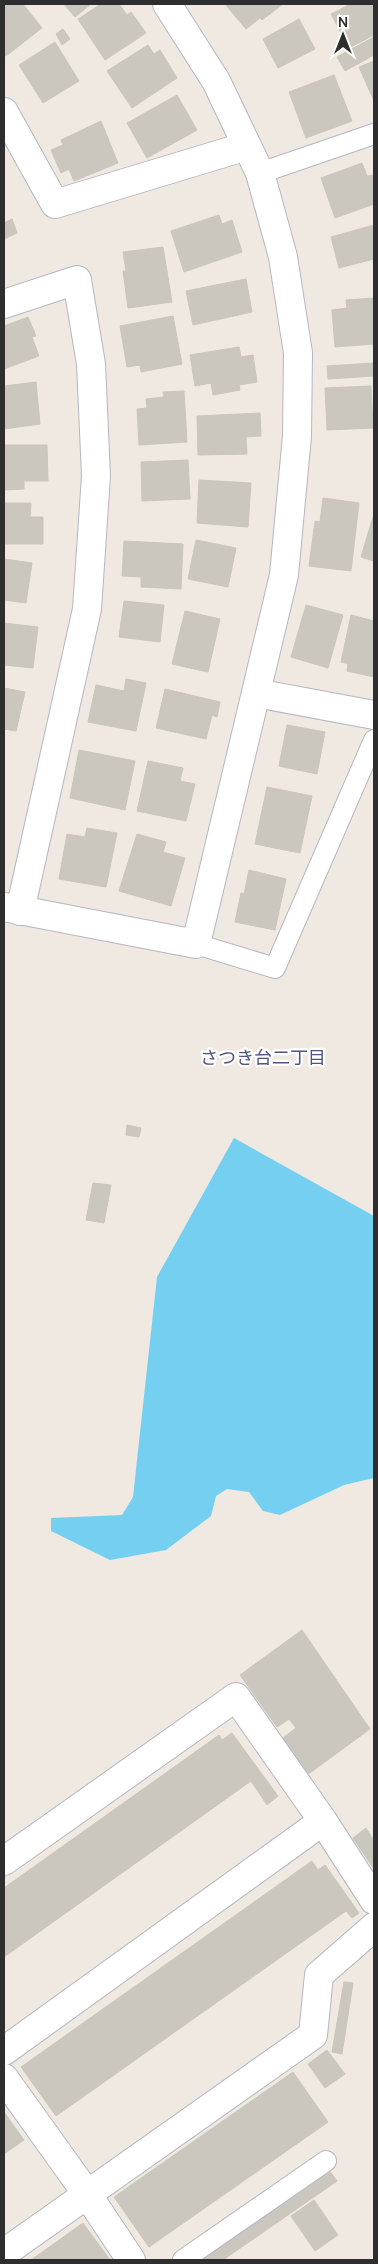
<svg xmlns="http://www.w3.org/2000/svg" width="378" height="2264" font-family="Manrope,'Noto Sans JP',sans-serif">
<rect width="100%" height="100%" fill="#efe9e1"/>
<path fill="#75cff0" d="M234,1138L374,1216V1478L344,1485L280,1515L263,1511L249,1492L227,1489L216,1496L211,1516L166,1550L110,1560L51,1531V1518L122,1515L133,1497L157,1277Z"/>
<path fill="#cbc7bf" stroke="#cbc5ba" d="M4,4H23L42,28L6,56L4,53Z
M64,4H91L75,17Z
M101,4H119L127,15L131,12L146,33L105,60L78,19Z
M225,4H283L262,20L260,18L246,29Z
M351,4H374V35L349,48L331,14Z
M299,19L315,49L278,68L263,39Z
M63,29L70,39L62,45L56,34Z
M374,37V55L345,71L337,57Z
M55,42L79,81L43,103L19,65Z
M148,45L154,54L160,50L177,78L132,108L107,71Z
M374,61V101L359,67Z
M334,75L352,121L306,138L289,92Z
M177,95L197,130L147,158L127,123Z
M101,121L118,163L74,181L69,169L61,173L51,150L63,145L61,140Z
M362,163L367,176L374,175V204L335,218L321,178Z
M219,215L222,224L232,220L242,252L184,272L171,231Z
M12,219L17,233L4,239V223Z
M374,225V259L339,268L331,237Z
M163,247L172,302L128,308L123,271H126L123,252Z
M246,279L252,312L193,325L186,291Z
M374,298V344L335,347L332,310L347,308L346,300Z
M173,316L182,364L141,372L140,365L127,367L120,326Z
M28,317L36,336L32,337L39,356L4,369V326Z
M239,347L241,357L253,355L257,382L239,385L240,390L213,395L211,383L195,386L190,355Z
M374,363V376L328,379L327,366Z
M36,382L40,424L4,429V386Z
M371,386L373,428L327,430L325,388Z
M184,391L187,442L139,445L137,409L147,408L146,399L164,397L163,392Z
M260,413L261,436L246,437L247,454L198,455L197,416Z
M4,445H47L48,481H24V489L4,490Z
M188,460L190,499L142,501L141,462Z
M199,480L251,483L248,527L197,523Z
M323,498L359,503L351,571L309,566L315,521L320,522Z
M4,503H31L30,517H43V544H4Z
M373,517L374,518V561L361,557Z
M196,540L236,548L228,587L188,579Z
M124,541L183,544L181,589L141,587V577L122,576Z
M4,559L32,563L26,603L4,600Z
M124,601L164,605L160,642L119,637Z
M306,605L343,615L328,668L291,657Z
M185,611L220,619L208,672L172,664Z
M351,615L374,621V677L347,671L348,664L341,662Z
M4,623L38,627L33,668L4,665Z
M126,679L146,683L136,731L88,722L96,685L124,691Z
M4,688L25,692L16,731L4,729Z
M165,689L220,702L217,717L212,715L206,739L156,728Z
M287,725L325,732L317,774L279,766Z
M79,750L135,761L125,810L70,798Z
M148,761L183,768L180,781L195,784L186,821L137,811Z
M267,787L312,796L300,853L255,844Z
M87,828L117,833L106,887L59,879L67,834L85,837Z
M137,834L166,842L163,852L185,858L171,906L119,891Z
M249,870L286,879L275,930L235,922L241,893L244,894Z
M127,1125L141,1128L139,1137L126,1135Z
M93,1183L111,1185L104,1223L86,1220Z
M302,1630L370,1729L307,1775L283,1738L296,1728L289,1719L277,1727L240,1675Z
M232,1733L278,1796L267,1805L251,1781L4,1957V1888L219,1735L222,1740Z
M366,1828L374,1841V1869L353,1838Z
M312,1861L318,1870L325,1865L359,1913L352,1918L346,1911L56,2116L21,2067Z
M344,1982L353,1983L342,2054L332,2052Z
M327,2050L345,2074L325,2088L308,2064Z
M293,2072L328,2122L149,2247L114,2197Z
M4,2112L24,2140L4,2154Z
M329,2170L337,2181L223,2260H200Z
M314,2200L338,2235L315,2251L291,2216Z
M83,2223L110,2260H31Z"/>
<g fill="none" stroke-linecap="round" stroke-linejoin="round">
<defs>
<path id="pedestrian" d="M260,173L374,134
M196,944L275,968L374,740
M183,2260L326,2161"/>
<path id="minor" d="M4,112L55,204L247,146
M4,304L77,280L91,364L96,476L87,609L20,911
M256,693L374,715
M4,907L196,944L284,575L297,436L298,353L283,257L260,173L216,81L167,4
M4,1861L236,1697L323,1821L374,1900
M4,2051L323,1821
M4,2078L87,2194L131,2260
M4,2253L313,2035L319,1975L374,1927"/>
</defs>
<use href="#pedestrian" stroke="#b4b7c1" stroke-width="22"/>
<use href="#minor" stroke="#b4b7c1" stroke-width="30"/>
<use href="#pedestrian" stroke="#fff" stroke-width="20"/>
<use href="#minor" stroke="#fff" stroke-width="28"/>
</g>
<g text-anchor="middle" stroke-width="4.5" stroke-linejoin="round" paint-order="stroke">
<g font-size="18" fill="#4d5680" stroke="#fff">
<text x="263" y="1064">さつき台二丁目</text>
</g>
</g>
<rect width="378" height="2264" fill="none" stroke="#2e2e2e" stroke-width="10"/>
<g transform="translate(343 35)" stroke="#ffffff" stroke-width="4" paint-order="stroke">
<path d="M0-4L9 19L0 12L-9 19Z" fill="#2e2e2e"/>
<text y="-8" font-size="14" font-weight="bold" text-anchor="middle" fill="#2e2e2e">N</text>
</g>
</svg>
